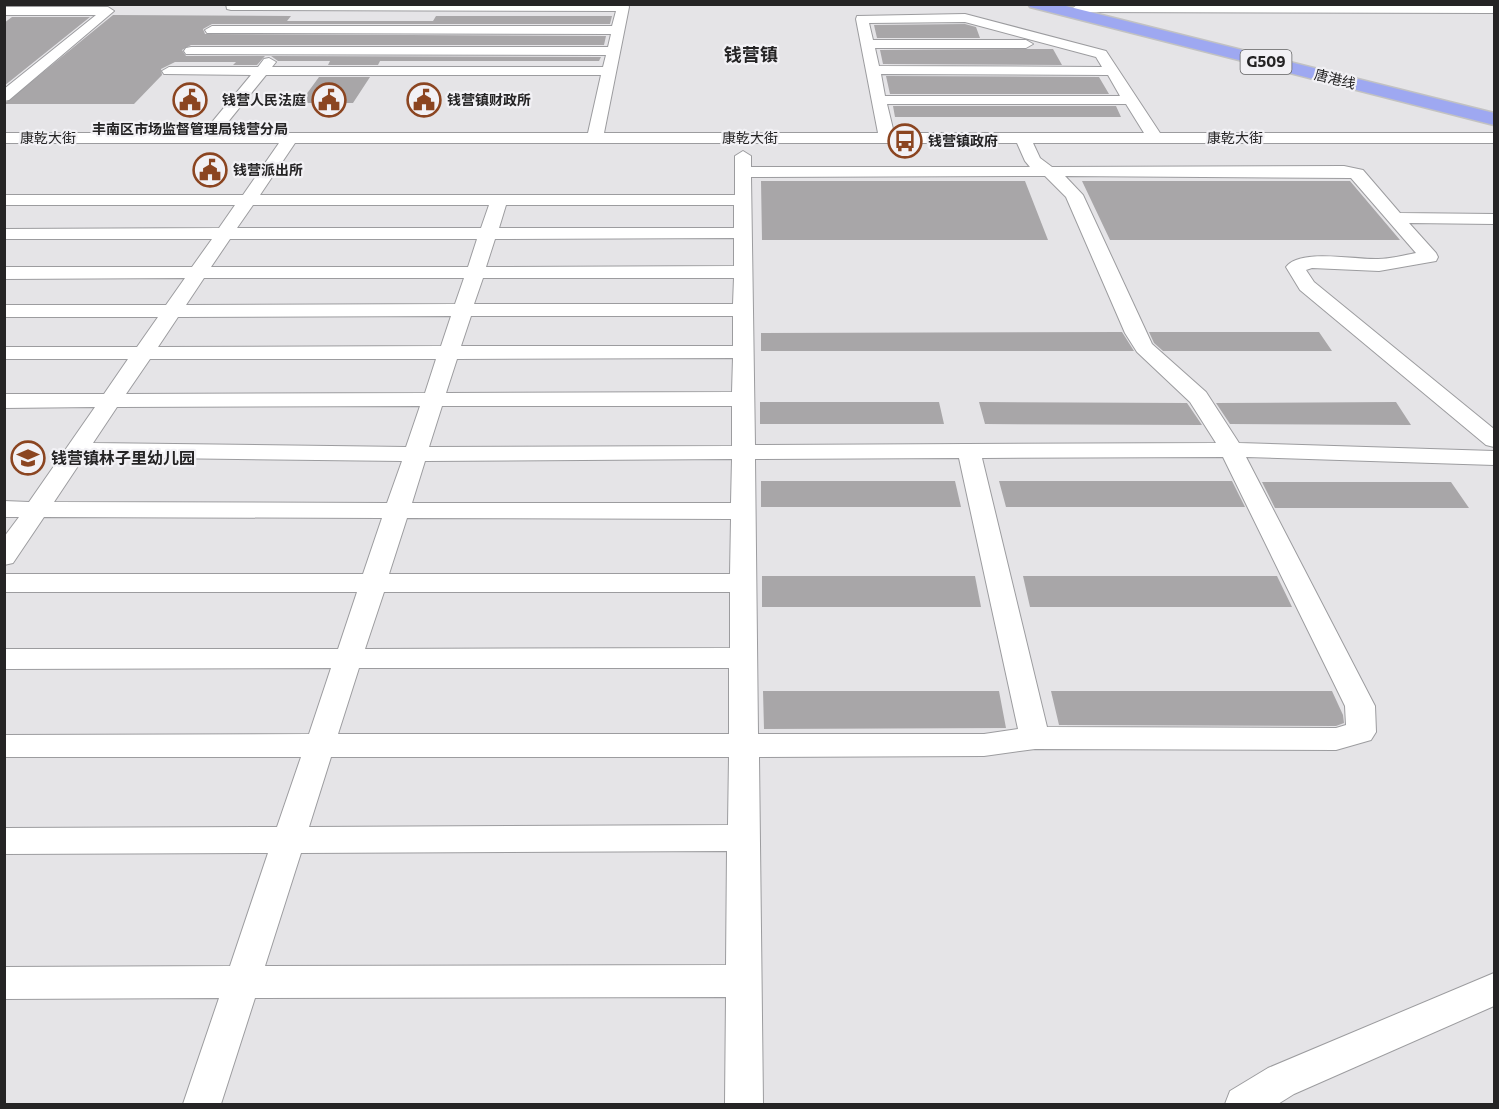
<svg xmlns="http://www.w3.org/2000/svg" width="1499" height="1109" font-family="Commissioner,'Noto Sans SC',sans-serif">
<rect width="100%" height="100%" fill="#e5e4e7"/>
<path fill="#a8a6a8" d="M113,15L291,16L287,21H433L436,16H612L610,24H212L203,29L205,34L606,36L604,45H191L182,50L186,56H265L257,65H233L236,62H175L161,69L162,75L134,104H4Z
M12,17H90L4,86V23Z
M965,24L976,27L980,38H877L874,25Z
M1029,49H1053L1062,65L883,64L880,50Z
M271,56L601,57L599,61H380L378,65H328L330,61H278Z
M886,76L1099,77L1109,94H890Z
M319,77H370L353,103H300Z
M893,106H1116L1121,117H895Z
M761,181H1025L1048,240H762Z
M1082,181H1350L1400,240H1110Z
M1122,332L1134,351H761V333Z
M1149,332H1319L1332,351H1163L1154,343Z
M760,402H939L944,424H760Z
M979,402L1187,403L1202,425L985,424Z
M1396,402L1411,425L1230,424L1216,403Z
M761,481H955L961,507H761Z
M999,481H1232L1245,507H1006Z
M1262,482H1451L1469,508H1275Z
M762,576H975L981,607H762Z
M1023,576H1277L1292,607H1030Z
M763,691H999L1006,728L764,729Z
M1051,691H1332L1343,715L1344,723L1336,726L1059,725Z"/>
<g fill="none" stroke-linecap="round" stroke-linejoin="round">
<defs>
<path id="minor" d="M226,4H628L629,7L604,133H878L856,19L857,16L965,14L1106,51L1160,133H1494V143H1033L1040,158L1052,167L1344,166L1363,170L1400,213L1494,214V224L1409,223L1436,253L1438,257L1436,261L1379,271L1312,268L1306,270L1314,282L1494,429V447L1486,445L1300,290L1286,267C1299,248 1357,260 1378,259C1391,259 1404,255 1416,253L1351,178L1065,176L1083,195L1152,344L1206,392L1239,443L1494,451V465L1246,457L1375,706L1376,732L1371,740L1336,750L1035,749L984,756L759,757L763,1104H725L726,997L255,998L221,1104H183L219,998L4,999V967L230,966L268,853L4,854V828L277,827L301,757H4V735L309,734L331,668L4,669V649H338L357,592H4V574H363L382,518L44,517L13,563L4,565V537L19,517H4V501L29,502L95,407L4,408V394H104L128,359H4V347H137L158,317H4V305H166L185,278L4,279V267H192L212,239H4V229L219,228L235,205H4V195H243L279,143H4V133H203L251,75L164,74L162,71L169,67H258L264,59L269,58L276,62L272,67H603L606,55L186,54L184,51L186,48L191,47H608L611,34L207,33L205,30L212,26H612L616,11L231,10L227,9ZM965,22L1096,57L1102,67L879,66L875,48H1026L1033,44L1026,40H873L869,23ZM881,74L1108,75L1120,96H885ZM266,75H601L588,133H219ZM887,104H1126L1144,133H894ZM295,143H1017L1025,161L1030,167H751V156L743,151L735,156V195H260ZM1045,176L1066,197L1125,333L1137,352L1190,402L1216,443L755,445L751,177ZM253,205H489L481,228H237ZM506,205H734V228H499ZM734,238V266L486,267L495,239ZM230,239H477L468,267H211ZM204,278H464L455,304L186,305ZM483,278H734L733,304H474ZM451,316L441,346L158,347L178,317ZM471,316H733V346H461ZM733,358L732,392L446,393L457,359ZM150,359H436L425,393L126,394ZM420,406L406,447L93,443L117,407ZM442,406H732V446L429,447ZM84,457L402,461L387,503L54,502ZM1223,457L1345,706L1346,725L1336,728L1047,727L982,458ZM959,458L1018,729L984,734H758L755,459ZM732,459L731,503H412L425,461ZM407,518L731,519L730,574H389ZM384,592H730V648L365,649ZM359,668H729V734H338ZM331,757H729L728,825L309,827ZM727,851L726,965L265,966L301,853Z
M1078,4L1494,5V13L1079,12L1073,8Z
M4,7H108L114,11L9,100L4,101V89L96,15H4Z
M1494,973V1006L1294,1094L1278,1104H1225L1230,1091L1268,1068Z"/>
<path id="highway" d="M1028,4H1058L1494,113V125L1030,7Z"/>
</defs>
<use href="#minor" stroke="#9c9c9f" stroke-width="2"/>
<use href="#highway" stroke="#c2c2c2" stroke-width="3"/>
<use href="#minor" fill="#fff" fill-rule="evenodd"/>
<use href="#highway" fill="#9ea8f1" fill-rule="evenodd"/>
</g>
<defs>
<symbol id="civic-ring" viewBox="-11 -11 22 22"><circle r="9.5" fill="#f2f1f5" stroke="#8b4521" stroke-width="1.5"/><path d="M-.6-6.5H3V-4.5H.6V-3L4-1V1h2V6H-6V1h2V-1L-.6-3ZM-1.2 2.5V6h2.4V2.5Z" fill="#8b4521"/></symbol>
<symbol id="bus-ring" viewBox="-11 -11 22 22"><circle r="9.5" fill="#f2f1f5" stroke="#8b4521" stroke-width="1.5"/><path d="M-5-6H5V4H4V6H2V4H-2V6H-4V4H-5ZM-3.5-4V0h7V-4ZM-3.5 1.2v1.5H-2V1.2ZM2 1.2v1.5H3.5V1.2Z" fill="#8b4521"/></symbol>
<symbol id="school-ring" viewBox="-11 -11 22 22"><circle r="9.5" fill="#f2f1f5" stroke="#8b4521" stroke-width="1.5"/><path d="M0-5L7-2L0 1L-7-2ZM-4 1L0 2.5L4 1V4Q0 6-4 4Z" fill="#8b4521"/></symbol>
</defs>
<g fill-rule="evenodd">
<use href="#civic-ring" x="171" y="81" width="38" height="38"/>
<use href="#civic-ring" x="310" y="81" width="38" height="38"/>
<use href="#civic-ring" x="405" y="81" width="38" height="38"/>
<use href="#bus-ring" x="886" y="122" width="38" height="38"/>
<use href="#civic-ring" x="191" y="151" width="38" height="38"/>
<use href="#school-ring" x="9" y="439" width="38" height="38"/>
</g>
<g text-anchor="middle" stroke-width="4.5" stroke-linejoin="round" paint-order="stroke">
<g font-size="14" fill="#252425" stroke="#f2f1f5">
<text transform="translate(1335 79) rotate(14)" y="5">唐港线</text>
<text x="48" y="143">康乾大街</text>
<text x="750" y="143">康乾大街</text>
<text x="1235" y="143">康乾大街</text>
</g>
<g font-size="14" font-weight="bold" fill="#252425" stroke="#f2f1f5" text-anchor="start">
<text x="306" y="105" text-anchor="end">钱营人民法庭</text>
<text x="447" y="105">钱营镇财政所</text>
<text x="190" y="134" text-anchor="middle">丰南区市场监督管理局钱营分局</text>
<text x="928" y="146">钱营镇政府</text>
<text x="233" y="175">钱营派出所</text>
</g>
<rect fill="#f2f1f5" stroke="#626263" stroke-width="1.5" x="1240.5" y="50" width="51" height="24" rx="4.5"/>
<g font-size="15" font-weight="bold" fill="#252425">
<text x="1266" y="67">G509</text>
</g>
<g font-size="16" font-weight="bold" fill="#252425" stroke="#f2f1f5" text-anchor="start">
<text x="51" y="464">钱营镇林子里幼儿园</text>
</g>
<g font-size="18" font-weight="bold" fill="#252425" stroke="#f2f1f5">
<text x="751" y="61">钱营镇</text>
</g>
</g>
<rect width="1499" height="1109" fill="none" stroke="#252425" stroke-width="12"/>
</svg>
